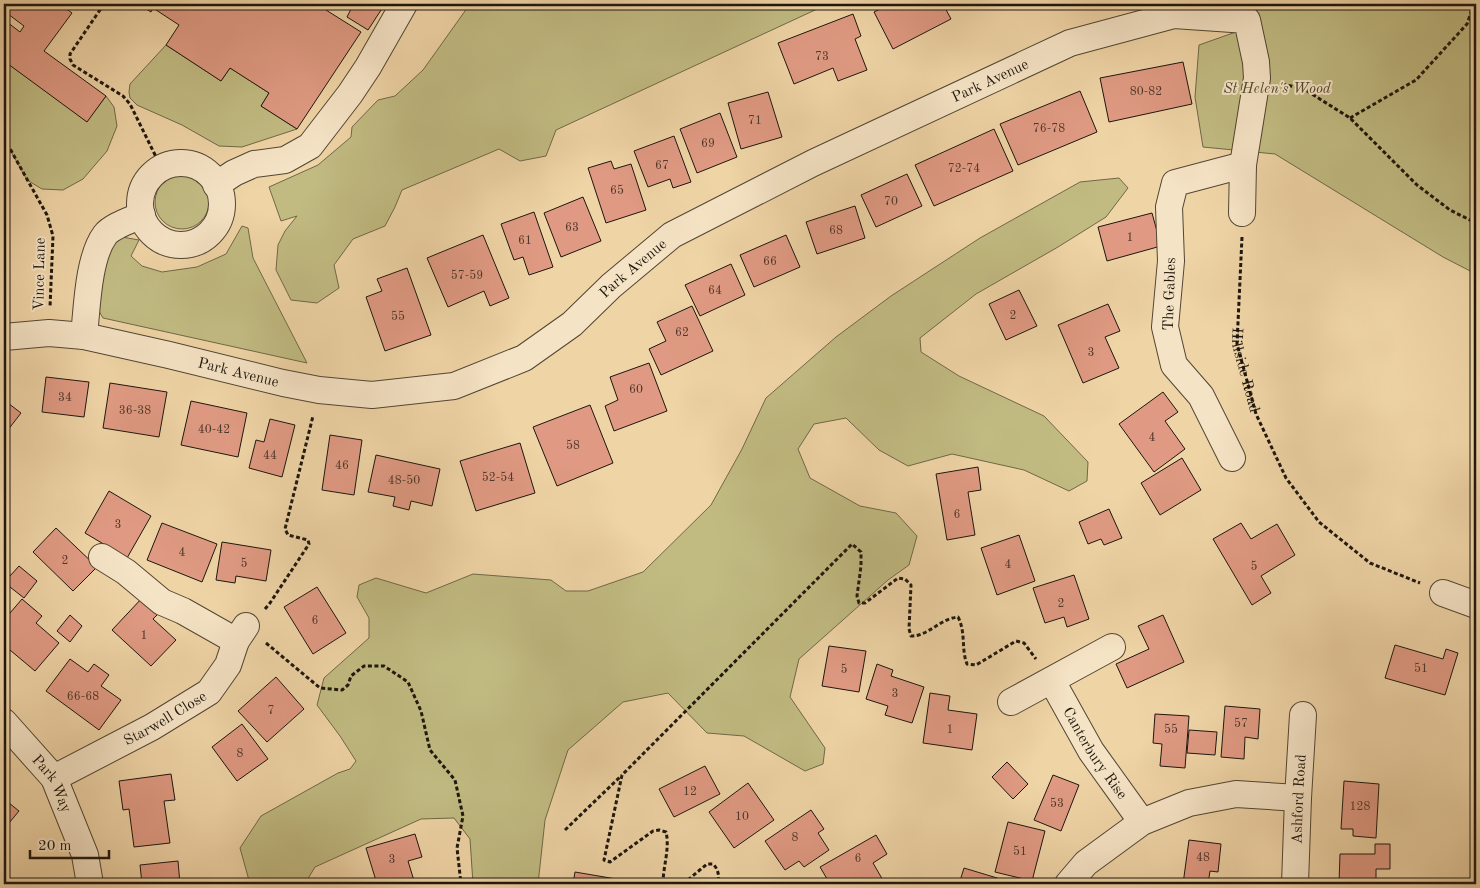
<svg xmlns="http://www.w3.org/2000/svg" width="1480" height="888" font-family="'Old Standard TT',serif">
<rect width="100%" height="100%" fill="#efd4a6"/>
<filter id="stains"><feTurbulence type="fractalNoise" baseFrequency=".004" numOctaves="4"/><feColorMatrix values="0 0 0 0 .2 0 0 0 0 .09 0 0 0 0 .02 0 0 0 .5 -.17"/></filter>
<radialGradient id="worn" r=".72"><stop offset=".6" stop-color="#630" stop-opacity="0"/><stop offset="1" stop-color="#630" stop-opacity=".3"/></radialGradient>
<path fill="#c1bb82" stroke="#6f6848" d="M470,4H828L556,130L546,156L520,161L499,149L402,190L395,207L385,226L353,239L334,265L339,288L317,303L291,300L276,270L278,245L285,231L297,216L281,221L269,187L318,165L351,137L352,127L378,100L395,96L423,70Z
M1244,4H1476V274L1443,257L1275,154L1203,147L1195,97L1199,45L1250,27Z
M166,45L221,81L230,68L269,93L261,106L297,129L242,147L219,146L182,125L137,105L130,98L129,92L130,84Z
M4,61L87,121L106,96L114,107L117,126L107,151L83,179L63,190L42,189L27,180L4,139Z
M155 202a27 27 0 1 1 54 0a27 27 0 1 1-54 0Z
M1119,178L1128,188L1106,217L1058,247L976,294L920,338L921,352L959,376L1044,416L1088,462L1087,481L1069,491L1024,470L952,454L908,466L879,450L846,418L814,424L798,449L810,478L860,506L896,513L917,536L909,565L888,580L799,659L790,697L825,748L823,764L805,771L744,736L707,733L668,693L623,702L568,750L545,820L538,884H473L470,839L454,818L421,819L315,867L306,882L301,884H250L240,848L261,816L338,773L350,769L356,761L340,736L317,705L324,678L369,638V618L357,597L359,585L376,578L426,593L473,574L551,580L566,591H588L643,572L711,505L742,449L766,398L836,337L891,296L980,238L1080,182Z
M242,226L248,228L253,258L307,363L103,318L96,306L105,247L122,237L139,240L131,256L142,266L162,272L197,267L226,254Z"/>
<path fill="#e09a83" stroke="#1d160d" d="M4,4H60L72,13L44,51L106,96L87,122L4,61V27L7,22L20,32L24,26L4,11Z
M138,4H331L326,10L361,32L297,129L261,106L269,93L230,68L221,81L166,45L179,25L153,8L151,12Z
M343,4H385L368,30L347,17L351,9Z
M890,4H892L895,9L905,4H943L951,19L893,49L874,12Z
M853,14L861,36L855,39L867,70L838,81L833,68L794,84L778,43Z
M1183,62L1192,104L1109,122L1100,78Z
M1080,91L1097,132L1018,165L1000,124Z
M768,92L782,137L741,149L728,103Z
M720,113L737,157L697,173L680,129Z
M994,129L1013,171L934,206L915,165Z
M674,136L691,182L673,188L670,179L648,187L634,151Z
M611,161L614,169L631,164L646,210L606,223L588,168Z
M907,174L922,206L876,227L861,195Z
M583,197L601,241L561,257L544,213Z
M855,206L865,238L817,254L806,222Z
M534,212L553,267L529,275L523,257L514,260L501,224Z
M1152,213L1161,246L1107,261L1098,227Z
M483,235L509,298L490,306L484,291L448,307L427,258Z
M786,235L800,267L754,287L740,255Z
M731,264L745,295L700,316L685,285Z
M407,268L431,335L385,351L366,297L382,291L377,279Z
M1019,290L1037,326L1006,340L989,304Z
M1108,304L1120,331L1105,337L1119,368L1083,383L1058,325Z
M692,306L713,351L661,375L649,349L666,341L657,322Z
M649,363L667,411L614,431L605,406L618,400L610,377Z
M46,377L89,382L84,417L42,412Z
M110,383L167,392L159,437L103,428Z
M1163,392L1178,412L1165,421L1185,449L1154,472L1119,424Z
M4,400L21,413L4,435Z
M191,401L247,413L238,457L181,445Z
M590,405L613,463L557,486L533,427Z
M270,419L295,425L282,477L249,468L256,440L264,442Z
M330,435L362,440L354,495L322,490Z
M520,443L535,493L476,511L460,461Z
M376,455L440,469L432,506L411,501L409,510L393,506L395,497L368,492Z
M1182,458L1201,490L1160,515L1141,483Z
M978,467L981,490L968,492L975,535L947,540L936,474Z
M109,491L151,516L127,558L85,533Z
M1109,509L1122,538L1104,545L1101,539L1088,544L1079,522Z
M162,523L217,544L202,582L147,560Z
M1241,523L1251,539L1277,524L1295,555L1261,576L1271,593L1252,605L1213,539Z
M56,528L97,567L73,591L33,552Z
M1019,535L1035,581L997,595L981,548Z
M222,542L271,550L266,581L236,576L235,583L216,580Z
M19,566L37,581L24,598L10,587L4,595V571L10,576Z
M1074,575L1089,619L1067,627L1064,617L1045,623L1033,588Z
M317,587L346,633L313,654L284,607Z
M143,597L160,612L153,619L176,640L151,666L112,630Z
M22,599L42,616L36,623L59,643L35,671L4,645V620Z
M70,615L82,626L70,642L57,631Z
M1163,615L1184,662L1127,688L1116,664L1149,649L1138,626Z
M1395,645L1443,659L1446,649L1458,653L1445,695L1385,678Z
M829,646L866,651L859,692L822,686Z
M70,659L88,672L94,664L109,675L101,686L121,700L99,730L46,691Z
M877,664L893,670L891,676L924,687L912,723L885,715L888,706L866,699Z
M276,677L304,709L267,742L238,711Z
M930,693L950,696L948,710L977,714L972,750L923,743Z
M1225,706L1260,709L1258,739L1245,737L1244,759L1221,757Z
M1155,714L1189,716L1185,768L1160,766L1162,744L1153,743Z
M242,724L268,759L237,781L212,747Z
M1189,730L1217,732L1215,755L1187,753Z
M1007,762L1028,784L1013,799L992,777Z
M705,766L720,794L674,817L659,789Z
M171,774L175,800L164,801L170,843L134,847L129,809L123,810L119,781Z
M1053,775L1079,785L1061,831L1034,820Z
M1344,781L1379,784L1376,838L1353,836V829H1341Z
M748,783L774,820L734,848L709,812Z
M4,799L19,811L4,829Z
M811,810L824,829L818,833L829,850L804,867L799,861L785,870L765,841Z
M1008,822L1045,831L1032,881L995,872Z
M415,834L422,857L408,861L415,884H377L366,848Z
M876,835L887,854L873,863L884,882L879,884H830L820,867Z
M1189,840L1221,844L1218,872L1210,871L1208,884H1183Z
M1375,844H1390V869H1376V884H1339L1340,854H1375Z
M178,861L180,884H142L140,865Z
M964,868L1007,881L1006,884H959Z
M575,872L622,880L621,884H573Z"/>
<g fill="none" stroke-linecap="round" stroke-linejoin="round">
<defs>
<g id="minor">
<circle cx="181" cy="204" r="41"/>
<path d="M216,185L234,173L254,164L285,160L310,146L350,94L368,67L404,4"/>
<path d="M84,336C87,308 88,258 105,235C112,226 131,220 142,215"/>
<path id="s2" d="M4,337L49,333L84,336L169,355L283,383L319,390L372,395L454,386L524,358L572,324L611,286L672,235L813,163L1070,43L1174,15L1247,20L1256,62L1257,78L1243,165L1242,213"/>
<path d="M1232,458L1201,396L1174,365L1165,327L1171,261L1169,207L1175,183L1243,165"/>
<path d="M102,557L126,572L162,602L183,611L236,641"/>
<path d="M1443,593L1476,605"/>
<path id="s3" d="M1052,681L1091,751L1142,822"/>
<path d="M1011,702L1112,647"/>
<path id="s4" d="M4,722L54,778L85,855L90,884"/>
<path id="s5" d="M54,778L152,727L209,692L228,665L236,641L246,626"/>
<path d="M1068,884L1086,863L1142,822L1189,803L1236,794L1298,798"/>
<path id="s6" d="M1295,884L1298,798L1303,715"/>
</g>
</defs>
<use href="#minor" stroke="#524633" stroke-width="28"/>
<g stroke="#1d160d" stroke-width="3" stroke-dasharray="4 2.5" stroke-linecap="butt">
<path d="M104,4L70,54V59L73,65L123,96L130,104L162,169"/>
<path d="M1282,84L1304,89L1350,118L1417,185L1450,210L1476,223"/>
<path d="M1350,118L1416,80L1467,24L1474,4"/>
<path d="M4,138L47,215L53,236L50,307"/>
<path id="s1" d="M1242,237L1237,344L1256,414L1286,478L1319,522L1370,563L1420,583"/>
<path d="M265,609L270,603L309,544L308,540L288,535L285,529L313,416"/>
<path d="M266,643L320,688L342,690L348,685L351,676L364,666H384L408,682L421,711L430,750L455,780L463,816L457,848L461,884"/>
<path d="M565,830L621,776"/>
<path d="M663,884C663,866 670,849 666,832L659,830L653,831L610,862L604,860L622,775L852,544L861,552V566L857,596L859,603H865L898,578L905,579L911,585L909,629L911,636C929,636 939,619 958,617C966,632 961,649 967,664L976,665L1016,641L1024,643L1036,659"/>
<path d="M683,884L707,864H713C719,870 719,876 718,884"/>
</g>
<use href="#minor" stroke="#f5e3c5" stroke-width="26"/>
</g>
<g text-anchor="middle" stroke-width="4" stroke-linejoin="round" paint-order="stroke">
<g font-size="12" fill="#4e372a">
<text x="822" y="60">73</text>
<text x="1146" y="95">80-82</text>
<text x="755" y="124">71</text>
<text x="1049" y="132">76-78</text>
<text x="708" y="147">69</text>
<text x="662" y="169">67</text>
<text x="964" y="172">72-74</text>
<text x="617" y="194">65</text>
<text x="891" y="205">70</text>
<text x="572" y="231">63</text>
<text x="836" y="234">68</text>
<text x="1130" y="241">1</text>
<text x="525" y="244">61</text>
<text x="770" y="265">66</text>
<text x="467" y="279">57-59</text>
<text x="715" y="294">64</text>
<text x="1013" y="319">2</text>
<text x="398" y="320">55</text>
<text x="682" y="336">62</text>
<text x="1091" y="356">3</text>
<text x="636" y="393">60</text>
<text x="65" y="401">34</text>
<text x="135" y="414">36-38</text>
<text x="214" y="433">40-42</text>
<text x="1152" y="441">4</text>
<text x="573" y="449">58</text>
<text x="270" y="459">44</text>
<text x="342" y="469">46</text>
<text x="498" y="481">52-54</text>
<text x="404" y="484">48-50</text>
<text x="957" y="518">6</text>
<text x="118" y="528">3</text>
<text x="182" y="556">4</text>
<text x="65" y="564">2</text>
<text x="244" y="567">5</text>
<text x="1008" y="568">4</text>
<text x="1254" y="570">5</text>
<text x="1061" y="607">2</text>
<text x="315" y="624">6</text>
<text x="144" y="639">1</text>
<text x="1421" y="672">51</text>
<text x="844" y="673">5</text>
<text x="895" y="697">3</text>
<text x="83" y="700">66-68</text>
<text x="271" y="714">7</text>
<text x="1241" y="727">57</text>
<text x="950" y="733">1</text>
<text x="1171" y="733">55</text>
<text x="240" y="757">8</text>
<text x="690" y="795">12</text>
<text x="1057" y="807">53</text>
<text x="1360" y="810">128</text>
<text x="742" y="820">10</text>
<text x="795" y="841">8</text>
<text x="1020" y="855">51</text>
<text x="1203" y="861">48</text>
<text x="858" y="862">6</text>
<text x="392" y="863">3</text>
</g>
<g font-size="15" fill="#1d160d" stroke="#f5e3c5">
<text dy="5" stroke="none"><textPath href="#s2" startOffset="1079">Park Avenue</textPath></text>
<text dy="5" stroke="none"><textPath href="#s2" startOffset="674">Park Avenue</textPath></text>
<text transform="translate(39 274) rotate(-89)" y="5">Vince Lane</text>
<text transform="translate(1169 294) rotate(-88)" y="5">The Gables</text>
<text dy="5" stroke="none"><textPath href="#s1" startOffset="134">Hillside Road</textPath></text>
<text dy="5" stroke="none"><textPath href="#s2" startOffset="239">Park Avenue</textPath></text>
<text dy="5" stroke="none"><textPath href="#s5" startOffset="126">Starwell Close</textPath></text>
<text dy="5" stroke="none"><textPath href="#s3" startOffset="84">Canterbury Rise</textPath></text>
<text dy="5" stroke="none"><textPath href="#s4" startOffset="79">Park Way</textPath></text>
<text dy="5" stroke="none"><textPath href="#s6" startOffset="85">Ashford Road</textPath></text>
</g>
<g font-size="15" font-style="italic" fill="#4e4830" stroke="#f5e3c5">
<text x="1277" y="93">St Helen's Wood</text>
</g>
</g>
<rect width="1480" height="888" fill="none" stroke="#efd4a6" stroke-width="20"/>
<rect x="5" y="5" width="1470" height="878" fill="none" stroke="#1d160d" stroke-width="2.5"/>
<rect x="10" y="10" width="1460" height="868" fill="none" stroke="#1d160d"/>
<path d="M30 850v8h79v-8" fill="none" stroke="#1d160d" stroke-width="2.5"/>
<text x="38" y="850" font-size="15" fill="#1d160d" stroke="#f5e3c5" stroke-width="4" paint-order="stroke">20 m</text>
<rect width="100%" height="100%" filter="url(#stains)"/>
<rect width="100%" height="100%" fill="url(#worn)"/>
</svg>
